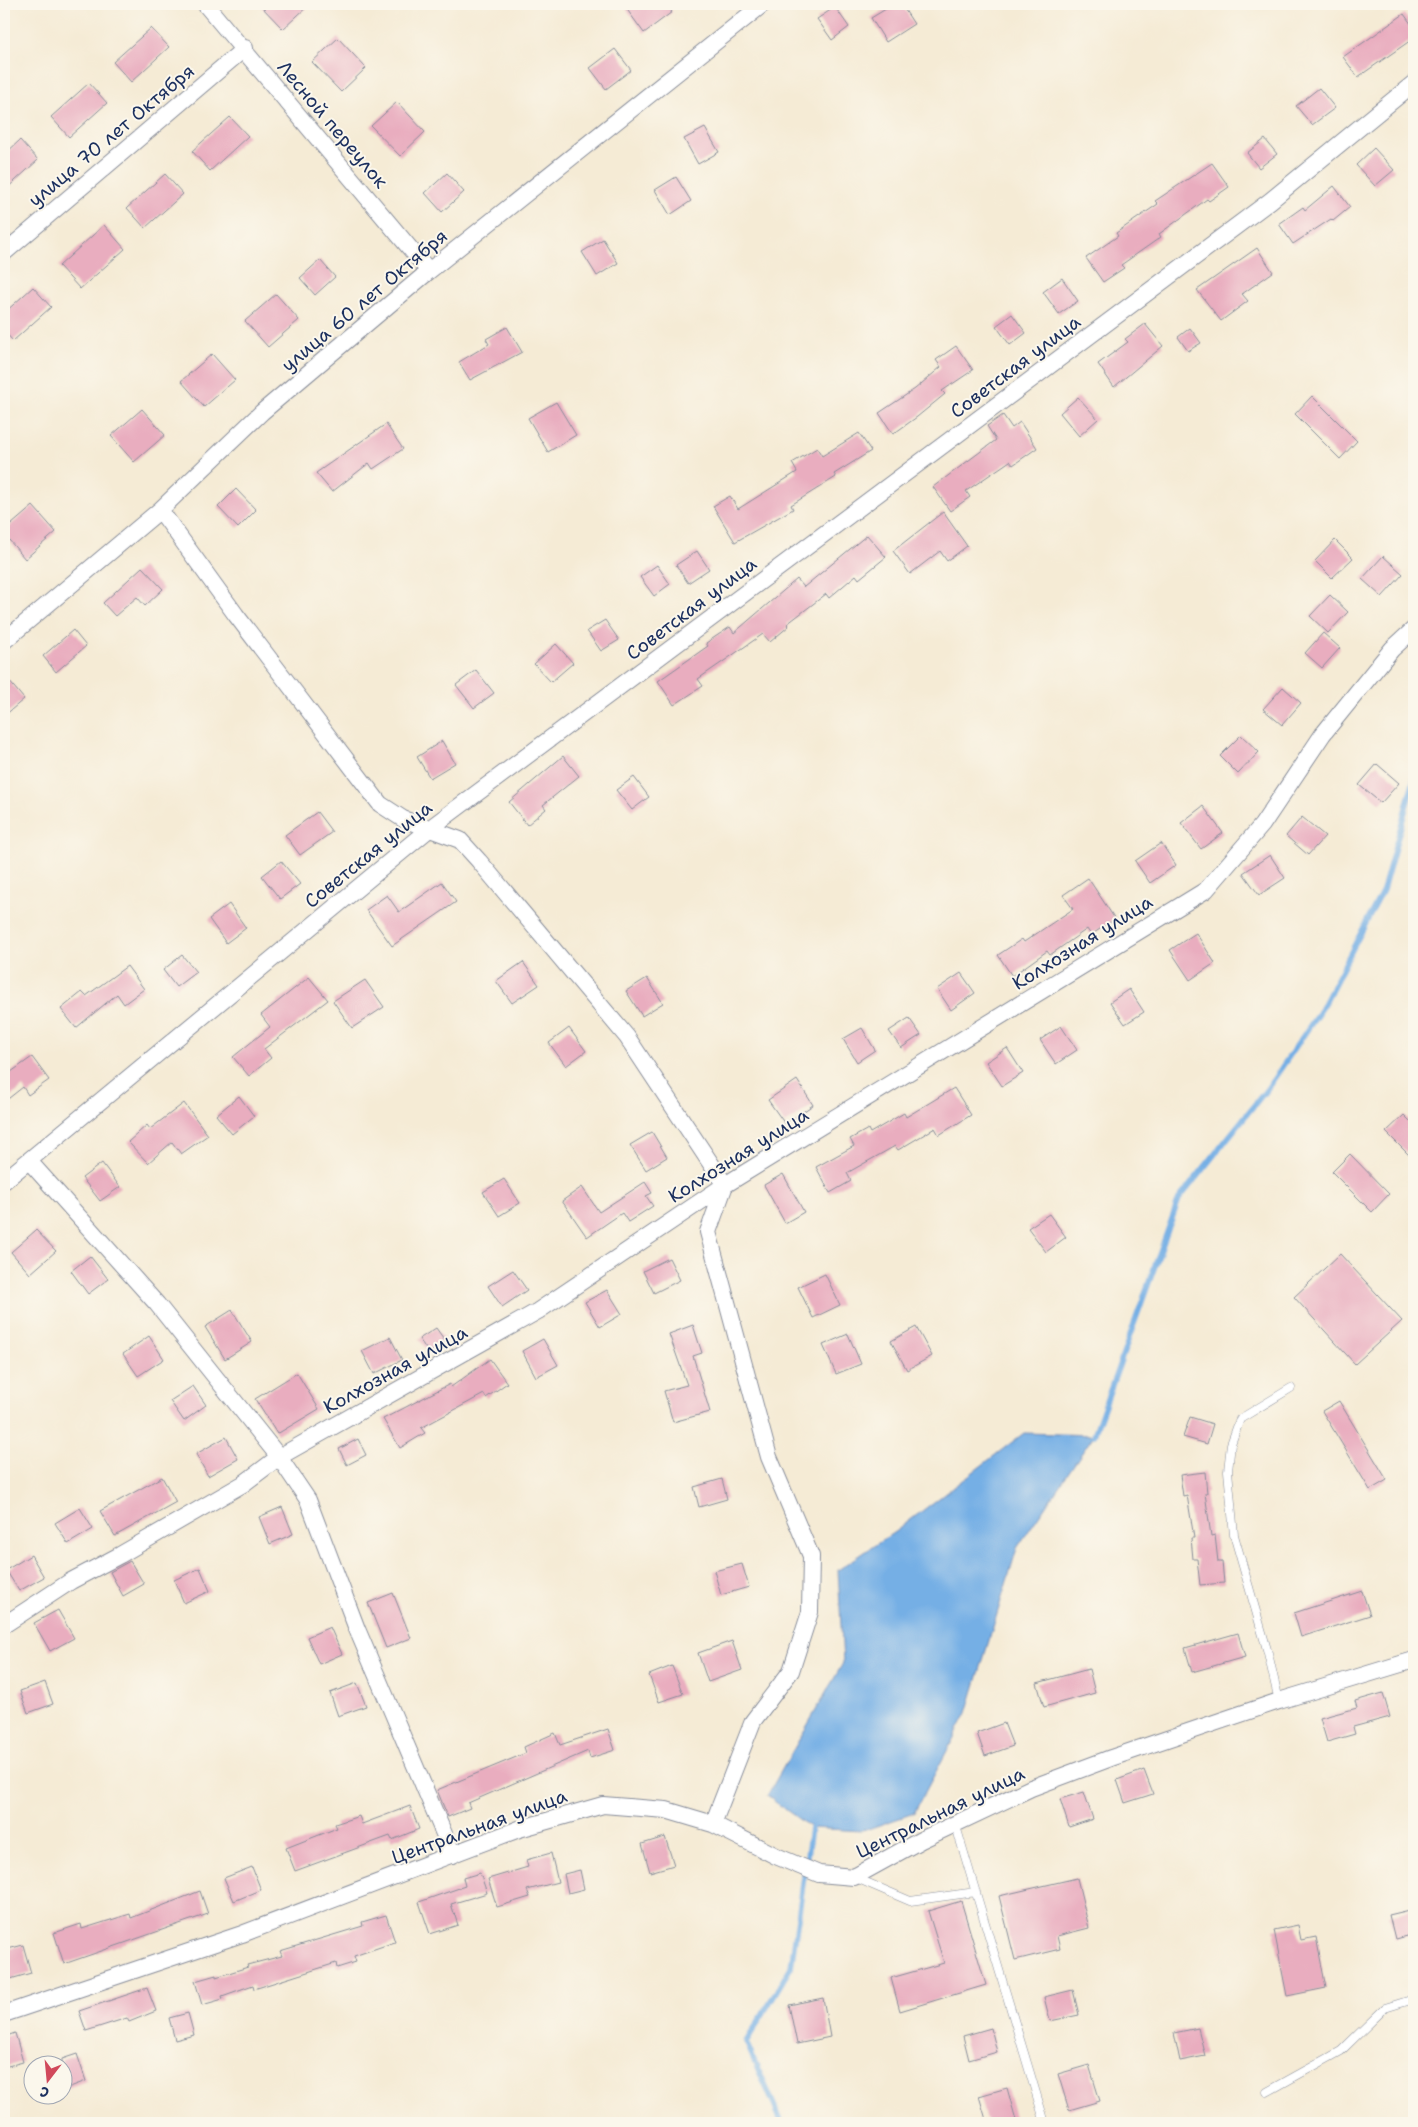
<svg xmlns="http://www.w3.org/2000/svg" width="1418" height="2127" font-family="'Shantell Sans',sans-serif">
<rect width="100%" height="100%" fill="#fbf7ec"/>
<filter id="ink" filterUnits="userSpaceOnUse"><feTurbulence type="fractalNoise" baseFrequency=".02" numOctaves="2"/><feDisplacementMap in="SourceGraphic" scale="10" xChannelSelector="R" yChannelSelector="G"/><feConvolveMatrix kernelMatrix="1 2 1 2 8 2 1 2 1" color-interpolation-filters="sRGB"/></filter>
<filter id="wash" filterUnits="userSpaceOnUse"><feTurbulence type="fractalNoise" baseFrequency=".0096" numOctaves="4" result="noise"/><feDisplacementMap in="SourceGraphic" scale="20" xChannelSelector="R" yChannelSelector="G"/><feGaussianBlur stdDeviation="1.12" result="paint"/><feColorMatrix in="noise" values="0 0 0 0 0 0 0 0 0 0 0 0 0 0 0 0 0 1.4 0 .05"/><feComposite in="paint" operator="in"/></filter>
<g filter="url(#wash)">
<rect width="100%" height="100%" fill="#f5ebd5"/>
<path fill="#74afe5" stroke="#486fa2" d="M1024,1433L1094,1435L1017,1548L967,1713L914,1813L862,1831L811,1828L767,1796L843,1663L838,1570L896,1531Z"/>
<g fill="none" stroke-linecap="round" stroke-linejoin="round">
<path stroke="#74afe5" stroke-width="5.5" d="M1094,1435L1179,1199L1267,1089L1322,1008L1383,890L1414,779
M782,2123L746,2042L791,1967L811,1828"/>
</g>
<g id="blocks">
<path fill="#e9adbf" d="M259,4H310L283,29Z
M623,4H666L672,12L644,33Z
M894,4H901L914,24L886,42L871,18Z
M835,7L849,27L832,40L817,19Z
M1404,14L1414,28V38L1358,77L1343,57Z
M151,28L169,47L131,82L113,62Z
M338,38L366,68L341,92L312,62Z
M615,49L631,70L606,89L590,68Z
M89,83L107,103L69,137L51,117Z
M1319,88L1335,108L1312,125L1296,106Z
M397,102L425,132L400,156L371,126Z
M230,117L248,136L210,171L192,151Z
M705,128L719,152L698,164L684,139Z
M1265,139L1277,154L1259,168L1247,153Z
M20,140L38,160L4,191V155Z
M1374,148L1394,170L1375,186L1356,165Z
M1212,163L1229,187L1209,201L1207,199L1159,234L1161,237L1121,265L1124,268L1103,282L1086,258L1118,236L1116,233L1158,204L1155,201Z
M447,173L464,192L442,212L425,193Z
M165,174L183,194L145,228L127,208Z
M676,177L691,201L670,215L655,190Z
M1334,186L1350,207L1333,221L1331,219L1293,244L1279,224L1303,207L1305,210Z
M104,225L125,249L80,289L59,266Z
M603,239L618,263L597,276L582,252Z
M1257,248L1273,272L1242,294L1248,301L1221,321L1197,290Z
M320,260L335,277L315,295L300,278Z
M1062,278L1078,301L1059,314L1043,292Z
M33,287L51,307L13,341L4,331V313Z
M276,294L299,320L268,347L245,321Z
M1012,314L1026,333L1010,345L996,326Z
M1145,324L1163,346L1114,387L1098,364L1128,342L1125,339Z
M507,327L522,352L470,380L459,362L489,344L486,339Z
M1190,328L1201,343L1188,351L1178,337Z
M956,346L973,370L942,391L945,394L917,417L893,434L879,413L915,389L941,367L936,360Z
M212,354L235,380L204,407L181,381Z
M1312,396L1357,441L1340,459L1295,414Z
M1078,397L1098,419L1079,436L1060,413Z
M556,402L576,435L548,452L528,418Z
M142,409L165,435L134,462L111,436Z
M1003,415L1012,428L1020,422L1037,448L1013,465L1010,461L966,491L970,497L950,511L933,487L996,440L987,426Z
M386,424L403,449L373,469L369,463L332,492L316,473Z
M859,433L871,451L834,474L836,477L791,505L793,509L735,542L713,506L730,496L738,509L797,472L792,463L817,448L822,456Z
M236,489L256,510L238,528L218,507Z
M33,506L56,532L25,559L4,534V531Z
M943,512L967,546L947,561L940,551L910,574L893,551Z
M867,535L886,557L859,579L856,575L829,598L826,594L787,624L789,626L770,642L763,634L698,679L703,686L674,705L658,681L708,646L706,643L730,627L734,633L797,579L804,587Z
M1335,540L1353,558L1332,578L1315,561Z
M697,551L709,569L688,583L676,565Z
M1383,556L1403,574L1382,597L1362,579Z
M657,565L670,584L654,596L640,577Z
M142,567L163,589L145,606L137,597L115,616L103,603Z
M1330,595L1348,612L1328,633L1310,616Z
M605,620L619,640L601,651L587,631Z
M73,630L86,646L56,672L43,656Z
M1323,633L1340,648L1322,668L1305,653Z
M556,644L573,663L551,682L534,664Z
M476,670L494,693L474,708L456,685Z
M4,675L24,699L4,716Z
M1283,687L1301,703L1282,725L1263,709Z
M1241,735L1259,752L1238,774L1220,756Z
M442,741L455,763L430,778L417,757Z
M563,756L579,776L543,805L546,809L527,825L509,802Z
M1377,764L1399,783L1381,803L1359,785Z
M634,777L649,797L632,810L616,790Z
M1203,806L1223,833L1201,849L1181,823Z
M317,812L332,832L300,855L285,835Z
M1302,817L1325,836L1308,855L1286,836Z
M1161,843L1176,865L1150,883L1135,861Z
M1270,855L1285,878L1259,895L1243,873Z
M281,861L300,884L280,899L262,876Z
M1088,878L1115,919L1091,935L1087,929L1050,955L1047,951L1012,976L998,955L1022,939L1024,942L1073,909L1063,895Z
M442,882L456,902L392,946L366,910L387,895L399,912Z
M229,904L246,928L226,943L209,919Z
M1196,933L1215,963L1190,980L1170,950Z
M182,955L196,972L176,987L163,970Z
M523,962L539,985L512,1003L496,981Z
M127,966L144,989L124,1004L117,994L76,1028L61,1009L82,992L86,996Z
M961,973L975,993L951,1010L937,989Z
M309,977L328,1000L264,1049L271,1058L249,1076L233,1057L270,1027L261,1015Z
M647,978L663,1003L642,1016L626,991Z
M365,980L384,1007L352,1028L333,1001Z
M1129,989L1144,1012L1125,1024L1110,1002Z
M909,1018L921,1035L901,1048L889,1031Z
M1061,1026L1077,1050L1056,1064L1040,1040Z
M569,1028L586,1051L566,1066L549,1043Z
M862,1028L875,1050L857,1062L843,1039Z
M1007,1048L1023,1073L1002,1086L986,1062Z
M32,1057L49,1080L28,1095L23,1087L4,1102V1077Z
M797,1080L813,1105L785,1124L768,1100Z
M954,1088L971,1115L939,1135L935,1128L898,1150L895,1146L847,1173L851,1181L830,1193L816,1167L854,1146L850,1139L868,1129L870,1133L904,1113L906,1117Z
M239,1096L254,1116L232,1134L216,1115Z
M184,1103L208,1135L181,1154L172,1142L148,1163L128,1142L147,1125L150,1129Z
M1404,1115L1414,1125V1160L1386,1132Z
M652,1132L667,1157L646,1170L630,1145Z
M1350,1154L1389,1194L1372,1212L1332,1172Z
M102,1163L120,1187L100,1201L82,1178Z
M783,1174L804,1212L785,1223L764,1185Z
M504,1179L520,1203L499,1216L483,1192Z
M645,1182L652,1193L646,1196L653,1206L628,1222L622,1213L587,1237L562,1201L582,1187L599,1212Z
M1049,1214L1066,1237L1046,1252L1028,1228Z
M36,1230L56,1251L30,1274L11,1252Z
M1340,1254L1402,1321L1355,1364L1294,1297Z
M90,1256L108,1279L88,1294L71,1271Z
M669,1258L680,1280L654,1293L643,1271Z
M513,1270L527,1290L502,1307L488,1286Z
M825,1274L840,1305L813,1318L798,1287Z
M607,1290L622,1314L600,1327L585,1302Z
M232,1310L252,1342L225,1359L205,1327Z
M693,1325L702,1353L693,1356L710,1412L673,1422L664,1391L687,1385L669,1334Z
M916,1327L932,1356L907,1370L891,1341Z
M436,1328L446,1342L429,1353L419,1339Z
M848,1334L861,1364L836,1374L823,1345Z
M149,1336L164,1359L138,1376L123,1354Z
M390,1337L402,1360L374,1374L362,1351Z
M543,1339L558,1365L536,1377L522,1351Z
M490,1359L507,1383L486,1398L484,1394L421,1428L425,1433L400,1448L383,1419L450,1384L451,1387Z
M297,1373L319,1409L277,1434L255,1399Z
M193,1386L206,1405L184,1421L170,1401Z
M1339,1401L1387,1480L1370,1490L1322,1411Z
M1190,1417L1213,1424L1207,1444L1183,1437Z
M226,1437L238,1459L208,1476L196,1454Z
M358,1439L366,1455L347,1465L339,1449Z
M1205,1472L1207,1493H1205L1211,1536L1215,1535L1218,1562H1222L1224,1583L1200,1585L1197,1559H1193L1191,1538H1194L1187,1495L1183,1496L1180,1475Z
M162,1477L176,1502L115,1536L100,1511Z
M722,1479L727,1499L699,1507L694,1487Z
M282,1507L293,1534L270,1544L259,1517Z
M80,1508L93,1529L68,1544L55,1523Z
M31,1555L44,1577L19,1591L6,1570Z
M130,1561L144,1584L123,1596L110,1572Z
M742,1564L749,1587L721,1595L714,1571Z
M200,1568L210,1591L184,1603L174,1580Z
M1362,1591L1370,1615L1301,1637L1294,1613Z
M393,1593L411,1638L386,1648L368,1603Z
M58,1610L74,1638L50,1651L34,1623Z
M330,1627L342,1654L319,1664L307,1637Z
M1238,1633L1245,1657L1192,1672L1185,1648Z
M732,1641L742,1670L708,1682L698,1653Z
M672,1666L683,1694L659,1702L649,1675Z
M1089,1669L1095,1693L1044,1707L1037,1683Z
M45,1682L53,1704L28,1713L20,1691Z
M357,1683L366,1706L338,1716L330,1693Z
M1383,1693L1390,1717L1353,1727L1355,1734L1327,1742L1320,1718L1357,1708L1355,1701Z
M1004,1723L1013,1746L985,1756L977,1733Z
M608,1729L615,1750L590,1758L588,1751L468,1803L470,1808L448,1817L437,1790L526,1753L524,1747L555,1733L560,1745Z
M1144,1770L1153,1794L1125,1803L1117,1780Z
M1084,1792L1093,1819L1069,1827L1060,1799Z
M410,1806L419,1829L392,1840L390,1836L295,1871L286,1848L337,1828L335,1824L359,1816L362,1824Z
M665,1837L674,1865L650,1872L642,1844Z
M551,1853L558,1882L527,1890L530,1897L497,1907L488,1879L528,1867L526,1860Z
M252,1867L261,1890L234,1901L224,1878Z
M580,1870L584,1889L568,1893L564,1874Z
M480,1873L487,1893L451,1904L458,1925L430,1934L419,1902L465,1886L463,1878Z
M1077,1878L1089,1928L1057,1936L1060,1949L1015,1960L999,1896Z
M200,1891L208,1914L64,1964L54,1933L81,1924L82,1929L130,1914L131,1918Z
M961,1901L986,1985L900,2011L891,1978L944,1963L928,1911Z
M1414,1909V1934L1395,1939L1389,1915Z
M386,1915L395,1942L354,1956L356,1962L337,1968L336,1963L254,1989L253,1985L222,1996L223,1999L202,2005L195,1981L216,1975V1977L248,1967L247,1965L282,1956L280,1951L363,1926L362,1922Z
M1298,1925L1301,1940L1316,1937L1326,1988L1287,1996L1274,1930Z
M23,1945L31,1973L7,1980L4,1968V1950Z
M147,1988L156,2011L129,2022L127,2018L86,2031L79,2011Z
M1073,1990L1079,2015L1050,2021L1044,1997Z
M823,1998L830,2037L797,2044L789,2005Z
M188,2013L194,2035L175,2040L169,2018Z
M991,2028L997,2052L969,2060L963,2036Z
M1198,2028L1205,2056L1180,2061L1174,2033Z
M15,2033L23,2062L4,2067V2037Z
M77,2054L86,2081L62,2090V2059Z
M1089,2065L1100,2101L1069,2110L1058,2074Z
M1007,2088L1016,2120L1004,2123H987L979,2096Z"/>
</g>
</g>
<g filter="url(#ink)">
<use href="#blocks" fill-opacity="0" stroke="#888d9a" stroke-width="1"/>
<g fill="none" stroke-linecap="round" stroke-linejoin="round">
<defs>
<path id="lane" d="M1279,1701L1268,1653L1234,1535L1228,1471L1231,1444L1240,1419L1291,1388
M955,1823L1045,2123
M854,1877L910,1901L976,1892
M1267,2092L1341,2051L1385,2008L1414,1999"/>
<path id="street" d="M205,4L429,271
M4,253L245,48
M160,510L236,615L380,804L403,819L460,840L479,861L627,1037L725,1185L708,1232L769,1457L811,1556L810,1612L791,1671L753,1721L713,1824
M4,641L160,510L262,412L429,271L763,4
M29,1161L157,1304L279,1457L308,1500L357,1629L453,1855
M4,1181L429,829L1270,201L1414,83
M4,1625L71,1581L120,1555L243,1484L279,1457L538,1311L725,1185L1206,890L1262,825L1323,734L1392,649L1414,629
M4,2014L242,1934L519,1829L603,1805L666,1810L713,1824L776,1856L819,1874L854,1877L921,1840L1031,1788L1111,1758L1279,1701L1414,1660"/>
</defs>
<use href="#lane" stroke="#888d9a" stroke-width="9"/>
<use href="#street" stroke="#888d9a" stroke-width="18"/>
<use href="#lane" stroke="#fff" stroke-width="8"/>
<use href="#street" stroke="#fff" stroke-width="16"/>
</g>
</g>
<g text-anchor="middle" stroke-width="4" stroke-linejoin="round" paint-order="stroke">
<g font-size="19" fill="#1b2f5e" stroke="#fbf7ec">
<text transform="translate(333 124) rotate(50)" y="7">Лесной переулок</text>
<text transform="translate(111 135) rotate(-40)" y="7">улица 70 лет Октября</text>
<text transform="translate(364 300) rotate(-40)" y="7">улица 60 лет Октября</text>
<text transform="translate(1015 366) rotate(-37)" y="7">Советская улица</text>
<text transform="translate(691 608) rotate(-37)" y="7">Советская улица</text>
<text transform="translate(368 854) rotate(-39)" y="7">Советская улица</text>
<text transform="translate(1082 942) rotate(-32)" y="7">Колхозная улица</text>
<text transform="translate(738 1155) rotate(-32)" y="7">Колхозная улица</text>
<text transform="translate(395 1369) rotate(-29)" y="7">Колхозная улица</text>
<text transform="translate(940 1812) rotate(-26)" y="7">Центральная улица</text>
<text transform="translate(479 1826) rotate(-20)" y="7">Центральная улица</text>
</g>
</g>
<rect width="1418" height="2127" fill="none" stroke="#fbf7ec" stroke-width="20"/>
<g transform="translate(48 2080) rotate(196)"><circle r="24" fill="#fbf7ec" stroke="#a1a7b3"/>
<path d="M0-4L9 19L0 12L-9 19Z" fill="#d1495b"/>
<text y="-8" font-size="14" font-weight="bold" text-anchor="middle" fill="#1b2f5e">С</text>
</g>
</svg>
